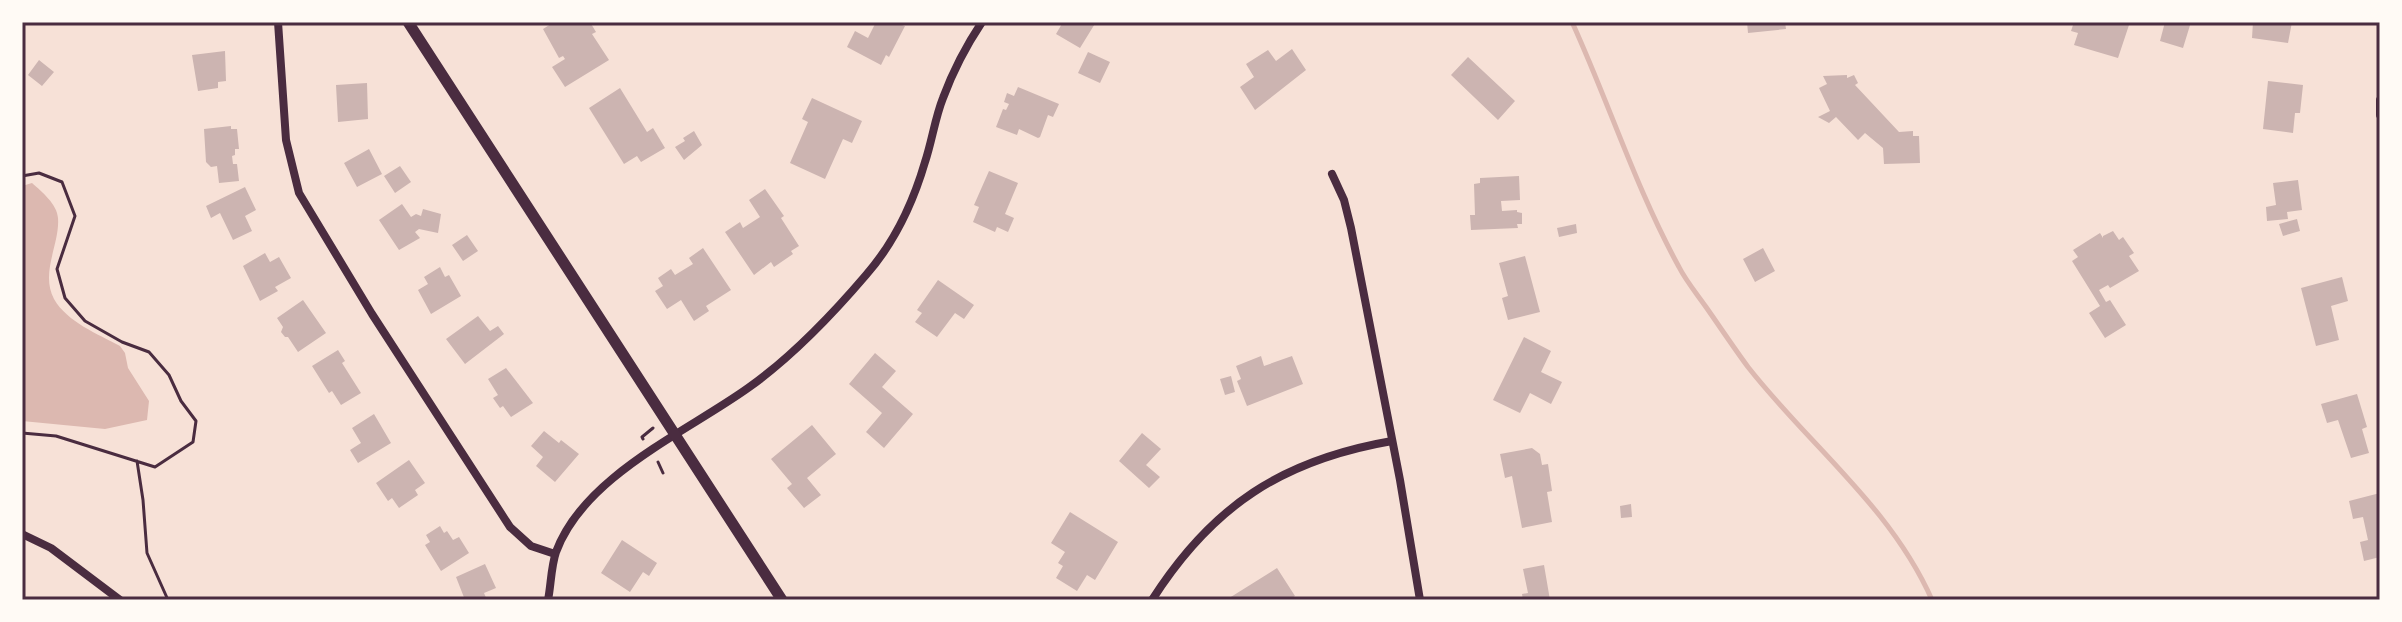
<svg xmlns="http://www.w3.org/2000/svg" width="2402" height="622" font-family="Rubik,sans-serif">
<rect width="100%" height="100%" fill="#f7e1d7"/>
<path fill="#dcb8b0" d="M32,183C42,192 57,204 58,218C60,244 40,273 54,299C67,322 98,334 120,346L125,353L128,368L149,401L147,420L105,429L22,421V186Z"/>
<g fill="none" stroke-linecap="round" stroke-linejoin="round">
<path stroke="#dcb8b0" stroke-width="5" d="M1572,22C1609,103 1636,189 1679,267C1686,281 1697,294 1706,307C1720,327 1734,348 1748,367C1809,445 1891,507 1932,600"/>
</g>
<path fill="#ccb4b1" d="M554,22H590L596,32L592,34L609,60L565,87L552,67L565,59L563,56L559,58L543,29Z
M876,22H904L902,25L905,26L889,57L886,55L881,65L847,47L855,31L868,38Z
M1063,22H1096L1080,48L1056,34Z
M1747,22H1785L1786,29L1748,33Z
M2074,22H2130L2118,58L2074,45L2078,33L2071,31Z
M2165,22H2191L2183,48L2160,41Z
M2253,22H2292L2288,43L2252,38Z
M1292,49L1306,70L1255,110L1240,87L1254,77L1246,64L1268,50L1276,61Z
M225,51L226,81L218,82V88L198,91L192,55Z
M1088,52L1110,62L1100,83L1078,73Z
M1468,57L1515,101L1498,120L1451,75Z
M39,60L54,72L42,86L28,75Z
M1847,75V78L1854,75L1858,83L1855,85L1899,132L1913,131V136H1919L1920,163L1884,164L1883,148L1865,133L1858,140L1836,117L1829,123L1818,117L1830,111L1819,88L1827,84L1823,76Z
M2268,81L2303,85L2300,113H2295L2293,133L2263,129Z
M367,83L368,119L338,122L336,85Z
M1018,87L1059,104L1053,117L1048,115L1040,137L1038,138L1019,129L1017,135L996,127L1003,109L1006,110L1009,104L1004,102L1007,93L1014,96Z
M620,88L647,132L653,128L665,148L641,162L637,156L624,164L589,108Z
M812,98L862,121L852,143L843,139L825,179L790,163L808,122L802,119Z
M231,126V129H237L239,149H235V155L232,156L233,164H237L239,181L219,183L217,166L211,167L206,162L204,129Z
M694,131L702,145L684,160L675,147L685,141L683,138Z
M369,149L382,174L357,187L344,163Z
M400,166L411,182L395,193L384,176Z
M989,171L1018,183L1005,214L1014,218L1008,232L997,227L995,232L973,222L979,207L974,205Z
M1519,176L1520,200L1501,201L1502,211L1517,210V212L1522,213V224H1517L1518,228L1471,230L1470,215H1475L1474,184L1480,183V178Z
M2298,180L2302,210L2287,212L2288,219L2267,221L2266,207L2276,205L2273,183Z
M245,187L256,210L245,216L252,231L233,240L220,213L211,218L206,206Z
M765,189L784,216L781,218L799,246L791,251L793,254L774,267L771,262L754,275L725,232L740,222L743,228L760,217L749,200Z
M402,204L411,217L416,214L421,216L423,209L441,214L438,233L419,229L415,232L420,238L399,250L379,220Z
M2297,219L2300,231L2283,236L2279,224Z
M1576,224L1577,233L1559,237L1557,228Z
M2113,231L2119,240L2123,237L2134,253L2129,256L2139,271L2110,288L2108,285L2099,290L2106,302L2110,300L2126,325L2105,338L2089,313L2100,306L2072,261L2078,257L2073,250L2100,233L2103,238V236Z
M467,235L478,251L463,261L452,245Z
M703,248L731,290L706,306L709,311L694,321L681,300L667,309L655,291L663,286L658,278L671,269L675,275L693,264L689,258Z
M1763,248L1775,271L1755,282L1743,259Z
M265,253L270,262L279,257L291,278L275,287L278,291L260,301L243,266Z
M1525,256L1540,312L1508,320L1502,298L1508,296L1499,263Z
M440,267L445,277L449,275L461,296L431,314L418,290L428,284L424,277Z
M2342,277L2348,301L2331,306L2339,340L2316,346L2301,288Z
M938,280L974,305L964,319L955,313L937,337L915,322L922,313L917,310Z
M303,300L326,333L298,352L288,337H285L281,332L283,327L277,318Z
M478,316L490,331L498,326L504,334L465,364L446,339Z
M1524,337L1551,351L1541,372L1562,382L1551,404L1530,393L1520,413L1493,400Z
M338,350L345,361L342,363L361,393L341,405L332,391L329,393L312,366Z
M875,353L896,371L882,387L913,414L884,448L866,432L882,413L849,384Z
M1261,356L1264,366L1292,356L1303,384L1247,406L1237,381L1241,379L1236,366Z
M506,368L533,403L511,417L503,406L500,408L493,398L498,395L488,379Z
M1231,376L1235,392L1225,395L1220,379Z
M2357,394L2367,427L2362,429L2369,453L2351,458L2338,420L2327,423L2321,404Z
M374,414L391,443L358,463L350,450L361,443L352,428Z
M812,425L836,454L807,478L821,495L804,508L787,488L792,484L771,459Z
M544,431L559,443L561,440L579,454L555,482L536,466L543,457L531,446Z
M1142,433L1161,449L1146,465L1160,477L1149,488L1119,461Z
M1532,448L1540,454L1542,465L1548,464L1552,491L1547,492L1552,522L1522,528L1512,476L1505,478L1500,454Z
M409,460L425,483L415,490L418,495L399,508L392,498L388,501L376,483Z
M2380,493V557L2364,561L2360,542L2368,540L2363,517L2353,519L2349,501Z
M1631,504L1632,517L1621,518L1620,506Z
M1070,512L1118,542L1095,580L1087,575L1077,591L1056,578L1063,566L1058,563L1065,552L1051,543Z
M440,526L444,533L447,531L453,540L459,537L469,553L441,571L425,545L430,542L426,535Z
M622,540L657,563L649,576L643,572L630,592L601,573Z
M485,564L496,588L484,593L487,600H465L456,577Z
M1544,565L1550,600H1523L1522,594L1528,593L1523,569Z
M1277,568L1295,596L1289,600H1226Z"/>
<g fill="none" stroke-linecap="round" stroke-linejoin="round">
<path stroke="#4a2c40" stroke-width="3" d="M22,176L39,173L62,182L75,216L57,269L65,298L85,321L122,342L149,352L169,375L181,401L196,421L193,442L155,467L56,436L22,433
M643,439L642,437L653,428
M137,461L143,500L147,553L168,600
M658,462L663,473"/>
<path stroke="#4a2c40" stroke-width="8" d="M278,22L286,140L299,193L372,314L510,527L531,546L555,554
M2380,100V115
M1332,174L1344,200L1351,228L1400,480L1420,600
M22,534L51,548L120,600
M548,600C551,585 551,567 556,552C584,476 685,433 748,388C792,357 831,316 866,275C894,243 913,203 925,162C932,141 935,118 943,98C953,71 966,46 982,22
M1152,600C1212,506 1282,460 1392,441"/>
<path stroke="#4a2c40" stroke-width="11" d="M408,22L782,600"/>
</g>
<rect width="2402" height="622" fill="none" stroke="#fffaf5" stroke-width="48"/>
<rect x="24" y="24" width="2354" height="574" fill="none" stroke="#4a2c40" stroke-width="3"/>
</svg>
